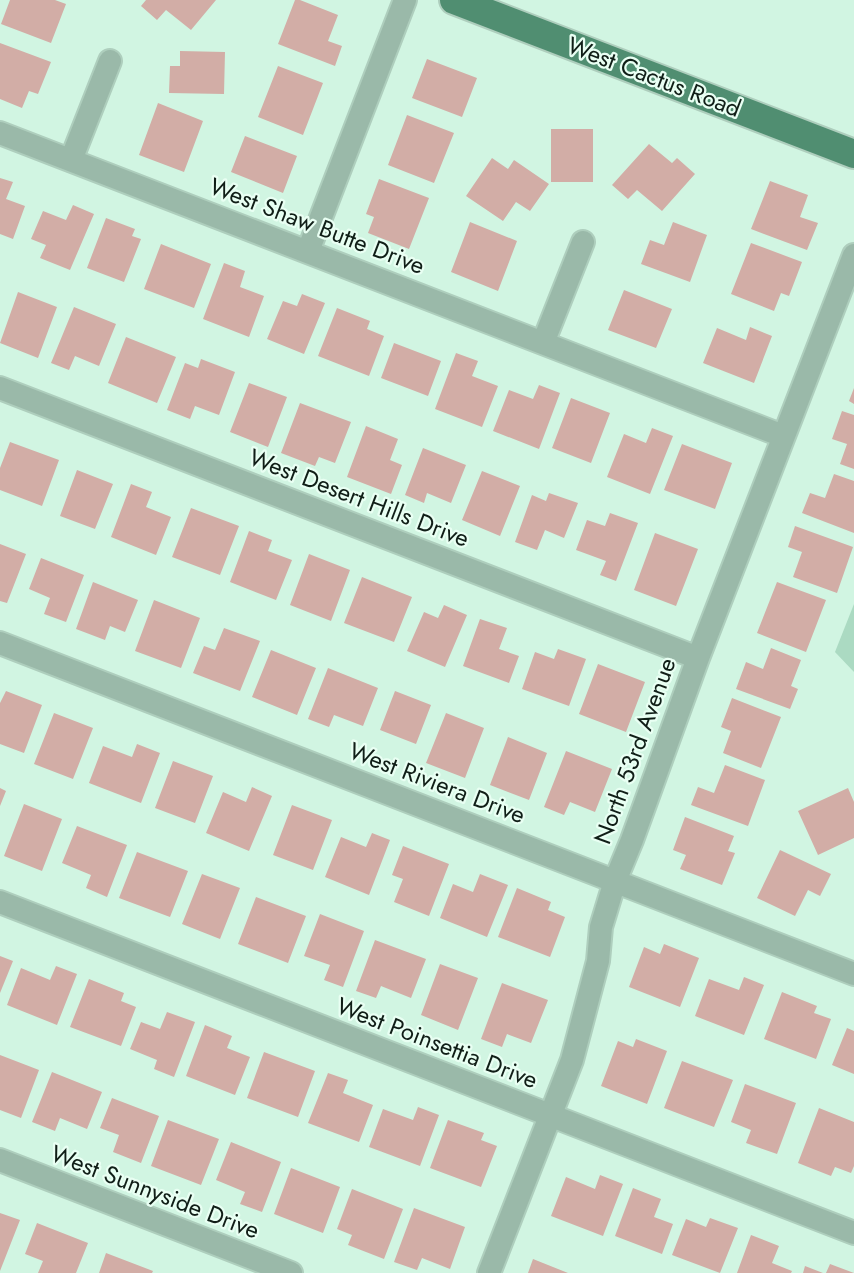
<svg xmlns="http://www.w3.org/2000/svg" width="854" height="1273" font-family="Jost,sans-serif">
<rect width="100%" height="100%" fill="#d1f5e2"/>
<path fill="#abdac2" d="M854,604V672L835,652Z"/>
<path fill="#d2ada6" d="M10,0H55L66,4L51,43L1,24Z
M146,0H216L191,30L166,10L157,20L141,6Z
M295,0H300L338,15L328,41L342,46L335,66L278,44Z
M0,43L51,62L38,94L29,91L22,108L0,99Z
M180,51L225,52L224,94L169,93L170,66H180Z
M427,59L477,78L462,117L412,98Z
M278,66L323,83L303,135L258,117Z
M158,103L203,121L184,172L139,155Z
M407,115L454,133L434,183L388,165Z
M551,129H593V182H551Z
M245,136L297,156L283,193L231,172Z
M649,144L672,163L677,158L695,174L662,211L637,190L628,199L612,185Z
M492,158L508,169L514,160L549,184L530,211L516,202L503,221L466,196Z
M0,178L13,182L6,199L25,206L13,239L0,234Z
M379,179L429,198L409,249L368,233L374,217L366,214Z
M770,181L808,195L800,217L818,223L807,250L751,229Z
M73,205L94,214L70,270L40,258L46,245L31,239L43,211L66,220Z
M106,218L135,229L132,236L141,239L124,282L87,268Z
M470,222L517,241L498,291L451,272Z
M673,222L707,235L690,282L641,264L650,240L664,245Z
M751,243L802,262L789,296L781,293L774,311L731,294Z
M161,244L211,264L194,308L144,289Z
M224,263L245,271L240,287L264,296L249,337L203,319Z
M624,290L672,309L656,348L608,330Z
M18,292L57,307L38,358L0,343Z
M302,294L325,303L304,354L267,339L283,301L297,306Z
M74,307L116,324L99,366L75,356L69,370L51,363Z
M337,308L370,321L367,329L384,336L369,376L318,356Z
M750,327L772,336L754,383L703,363L717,328L746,340Z
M126,337L176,357L157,403L108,383Z
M394,343L441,361L428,396L381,378Z
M456,353L478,361L472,376L498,386L482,427L435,409Z
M201,359L235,372L219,415L195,406L190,419L167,410L185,363L198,368Z
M249,383L287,397L268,447L230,432Z
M539,385L560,393L539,449L493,431L509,390L533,399Z
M854,388V404L849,401Z
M571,398L610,413L591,463L552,448Z
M300,403L351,422L335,463L319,457L315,466L281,453Z
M842,411L854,415V469L840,464L847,444L832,439Z
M366,426L398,439L390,460L402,465L391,494L347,477Z
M652,428L673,436L650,494L607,477L624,434L646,443Z
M10,442L59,460L42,506L0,490V468Z
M682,444L732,463L715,509L664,490Z
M423,448L466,465L451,503L427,493L424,503L405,495Z
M77,470L113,484L95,529L60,516Z
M482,471L520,486L500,536L462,520Z
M834,474L854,481V533L802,513L810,493L825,498Z
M131,484L152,492L146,507L171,517L156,555L111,537Z
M549,493L578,503L564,538L545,530L537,550L515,542L532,495L546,501Z
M191,508L239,526L220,575L172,557Z
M610,513L638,523L616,581L600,575L606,561L576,550L587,520L605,526Z
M795,526L853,547L837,593L793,577L802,552L788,547Z
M249,531L272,540L268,551L292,560L276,600L230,582Z
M655,533L698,549L676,606L634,590Z
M0,544L26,554L7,603L0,601Z
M309,554L350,570L331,621L290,605Z
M41,558L84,575L66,622L44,614L50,598L29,589Z
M362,577L412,597L394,642L344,623Z
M93,582L138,600L125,632L110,626L105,640L76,629Z
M777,582L826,600L806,652L757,633Z
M154,600L200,618L181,668L135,651Z
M444,605L467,615L445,667L407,651L424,612L438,618Z
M480,619L507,628L499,649L519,656L509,683L463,666Z
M224,628L260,641L240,691L193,673L204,646L215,650Z
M771,648L801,660L791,686L798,689L790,709L736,689L746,662L763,669Z
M558,649L586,659L569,706L522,689L535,652L554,659Z
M271,650L316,668L297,715L252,697Z
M598,664L645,682L626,732L579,714Z
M328,668L378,688L363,726L334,715L329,727L308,719Z
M6,691L42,705L24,753L0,744V703Z
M395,691L431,705L416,744L380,730Z
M732,698L781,717L761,768L723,753L731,731L721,727Z
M54,713L93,728L73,779L34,764Z
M446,713L484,728L465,778L426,763Z
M508,737L547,753L529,800L490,785Z
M137,744L160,753L141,803L89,783L103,746L132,757Z
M566,751L612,769L595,812L570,802L564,815L544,807Z
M173,761L213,776L195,823L155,808Z
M725,765L765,780L748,826L691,805L698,787L714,793Z
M252,787L272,796L249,851L206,833L223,792L246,802Z
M0,788L6,791L0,806Z
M848,788L854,802V838L818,855L798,811Z
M24,804L62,819L42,871L4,856Z
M292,805L332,820L313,870L273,855Z
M685,817L734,836L728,851L735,853L722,885L680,869L686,855L673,850Z
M77,826L127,845L107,897L86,888L91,875L62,863Z
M372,833L390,840L369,895L325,877L341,837L366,847Z
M403,846L449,864L429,916L394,902L403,879L392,875Z
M780,850L831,874L820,896L808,890L795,916L757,898Z
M137,852L188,871L170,917L119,898Z
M202,874L240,888L220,939L182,924Z
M480,874L508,885L487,937L440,918L453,884L473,892Z
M517,888L551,902L548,910L565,917L550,957L498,937Z
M256,897L306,916L288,963L238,944Z
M320,914L364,931L343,987L324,980L330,965L304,956Z
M375,940L426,959L411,998L381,986L376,998L356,991Z
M664,944L699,958L680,1007L629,987L644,947L660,954Z
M0,956L13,961L0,993Z
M440,964L478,978L458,1030L421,1015Z
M56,966L77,974L57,1025L7,1005L21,968L50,980Z
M744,977L764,985L744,1035L695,1016L709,979L739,990Z
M89,979L124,993L121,1001L136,1007L121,1046L70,1027Z
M502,983L548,1000L531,1043L507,1034L502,1047L481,1039Z
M782,992L817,1006L814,1013L831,1019L816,1059L764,1039Z
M167,1012L195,1022L174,1077L154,1069L157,1060L130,1049L141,1022L160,1029Z
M205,1025L232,1036L227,1048L250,1057L235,1095L186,1076Z
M847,1028L854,1031V1074L832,1065Z
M636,1039L667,1051L647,1104L601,1086L618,1041L633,1047Z
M264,1052L315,1071L298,1117L247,1098Z
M0,1055L39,1070L21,1118L0,1110Z
M682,1061L733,1080L714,1127L664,1108Z
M52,1072L102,1092L87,1129L60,1118L55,1131L32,1122Z
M328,1073L348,1080L343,1093L373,1105L359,1142L308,1123Z
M745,1084L796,1103L777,1154L746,1143L751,1130L731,1122Z
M112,1098L159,1116L141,1163L113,1152L119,1135L100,1128Z
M418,1107L439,1115L420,1166L369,1147L383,1109L413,1120Z
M819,1108L854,1122V1166L851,1173L835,1167L831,1176L798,1163Z
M168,1120L219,1139L201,1185L151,1166Z
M448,1120L484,1133L481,1140L497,1146L481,1187L430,1168Z
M231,1142L281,1162L262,1212L240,1204L245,1192L216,1180Z
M291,1168L340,1187L323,1233L274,1214Z
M600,1175L623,1184L603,1236L551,1216L566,1177L595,1189Z
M633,1188L661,1199L654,1217L673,1224L662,1254L615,1236Z
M352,1189L403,1209L384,1259L348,1245L352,1235L337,1229Z
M414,1208L465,1227L450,1269L422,1258L417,1270L394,1262Z
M0,1213L20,1220L0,1271Z
M710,1218L738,1228L720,1273L672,1255L686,1219L706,1227Z
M37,1223L88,1243L76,1273H38L43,1261L25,1254Z
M751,1235L779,1246L772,1263L792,1271L791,1273H737Z
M106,1253L153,1271L152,1273H99Z
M533,1259L568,1273H528Z
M830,1264L854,1273H826Z
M805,1266L823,1273H803Z"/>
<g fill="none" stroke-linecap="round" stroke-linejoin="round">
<defs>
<path id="minor" d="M0,133L783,436
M71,160L110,61
M308,251L405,0
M543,343L583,242
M0,388L698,658
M0,643L854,974
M0,902L854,1233
M0,1160L291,1273
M489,1273L572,1060L598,961L601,927L615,881L632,840L698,658L854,255"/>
<path id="major" d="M454,0L854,154"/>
</defs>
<use href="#minor" stroke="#aecebd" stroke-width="26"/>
<use href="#major" stroke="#aecebd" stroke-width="32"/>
<use href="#minor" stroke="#9ab9a9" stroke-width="22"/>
<use href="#major" stroke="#508e71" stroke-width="28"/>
</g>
<g text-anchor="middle" stroke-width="4.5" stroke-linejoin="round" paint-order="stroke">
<g font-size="24" fill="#101e17" stroke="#e9fff3">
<text transform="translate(654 77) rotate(21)" y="8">West Cactus Road</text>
<text transform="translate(317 226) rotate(21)" y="8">West Shaw Butte Drive</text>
<text transform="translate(359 498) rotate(21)" y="8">West Desert Hills Drive</text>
<text transform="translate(635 751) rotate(-70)" y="8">North 53rd Avenue</text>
<text transform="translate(437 783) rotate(21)" y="8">West Riviera Drive</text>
<text transform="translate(437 1043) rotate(21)" y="8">West Poinsettia Drive</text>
<text transform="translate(155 1192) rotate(21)" y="8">West Sunnyside Drive</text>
</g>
</g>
</svg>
